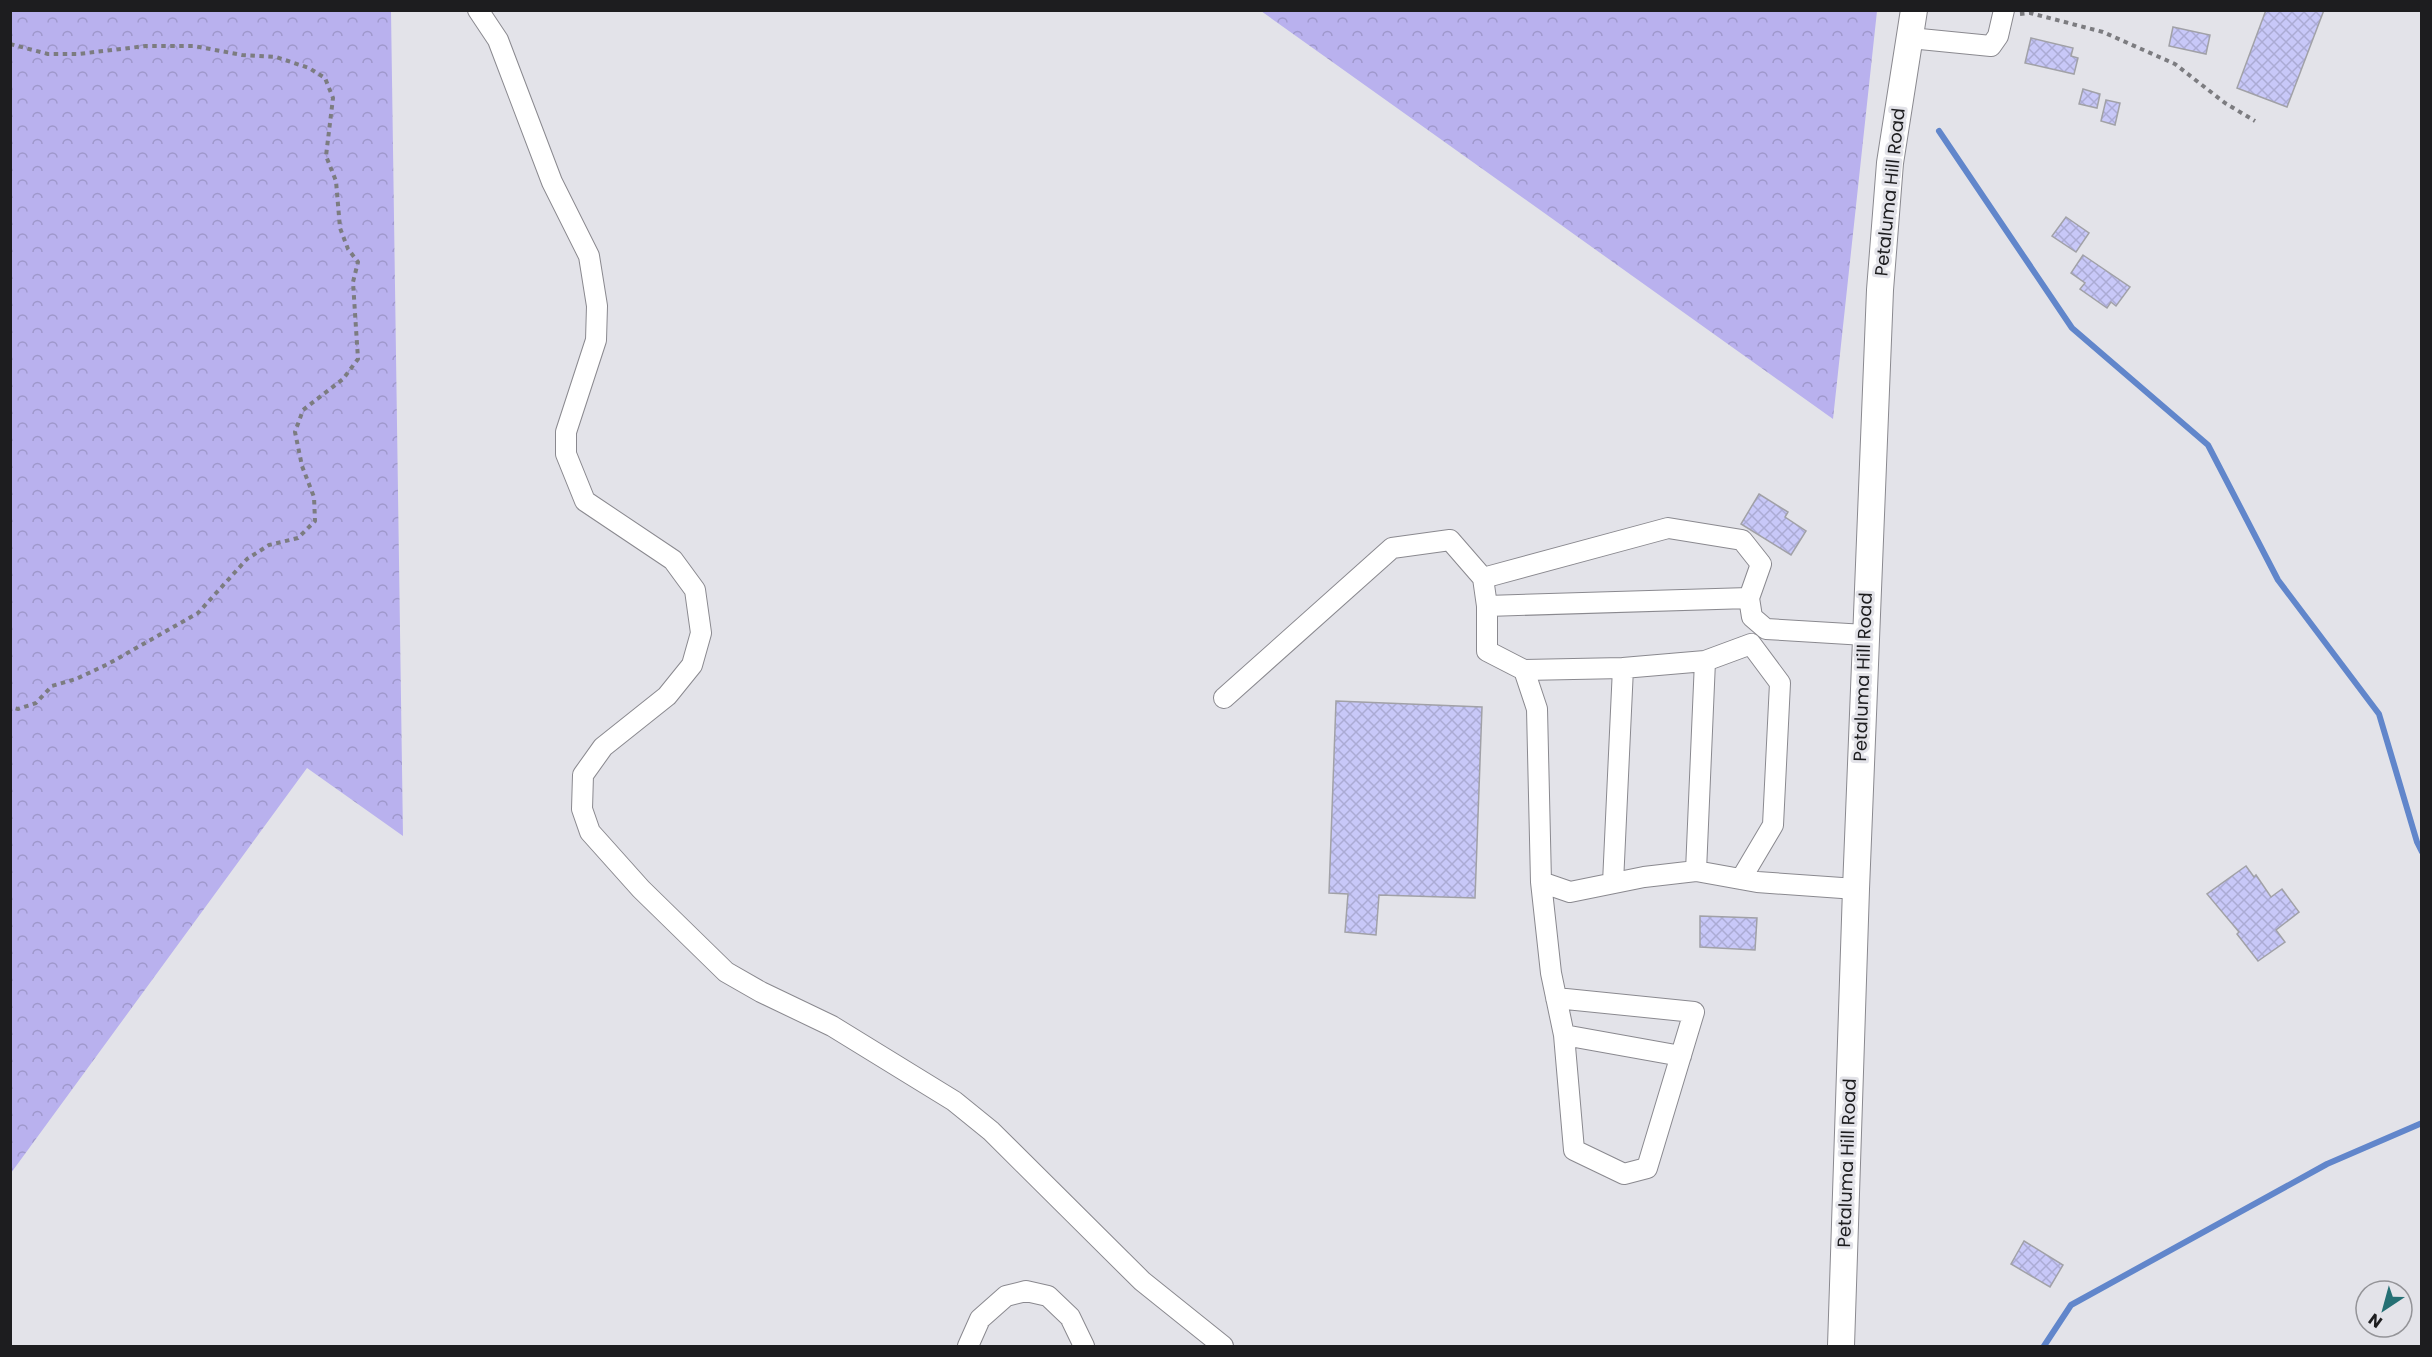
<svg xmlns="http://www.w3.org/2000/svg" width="2432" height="1357" font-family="Poppins,sans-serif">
<defs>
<pattern id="forest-crowns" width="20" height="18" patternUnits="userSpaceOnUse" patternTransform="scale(1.5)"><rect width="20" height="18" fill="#b9b1ee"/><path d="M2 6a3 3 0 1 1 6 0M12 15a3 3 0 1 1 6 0" fill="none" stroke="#9f98cc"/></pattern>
<pattern id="building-cross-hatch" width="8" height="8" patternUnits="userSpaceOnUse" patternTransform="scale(1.5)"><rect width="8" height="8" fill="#c8c8f8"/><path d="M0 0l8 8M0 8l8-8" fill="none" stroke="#ababd4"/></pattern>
</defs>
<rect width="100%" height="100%" fill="#e3e3e9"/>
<path fill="url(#forest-crowns)" d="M11,10L391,11L403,836L307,768L11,1173Z
M1261,11H1877L1833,419Z"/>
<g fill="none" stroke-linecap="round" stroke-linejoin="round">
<path stroke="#6186cb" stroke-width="6" d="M1939,131L2072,328L2208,445L2278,580L2379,714L2417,842L2422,852
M2044,1346L2071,1305L2327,1164L2422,1123"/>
</g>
<path fill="url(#building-cross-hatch)" stroke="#a1a1a7" stroke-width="1.5" d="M2266,10H2324L2287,107L2237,88Z
M2173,27L2210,35L2206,54L2169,46Z
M2031,38L2073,48L2071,56L2078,58L2074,74L2025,63Z
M2083,89L2100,94L2097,108L2079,104Z
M2106,100L2120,103L2115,125L2101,121Z
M2066,217L2089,233L2076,252L2052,236Z
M2083,255L2130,287L2116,306L2111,302L2107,308L2080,289L2085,283L2071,273Z
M1759,494L1788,512L1785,517L1806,531L1791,555L1741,524Z
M1336,701L1482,707L1475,898L1379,895L1376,935L1345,932L1348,894L1329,893Z
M2246,866L2254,877L2256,875L2271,897L2282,889L2299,912L2276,930L2285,942L2258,961L2237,934L2239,932L2207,894Z
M1700,916L1757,918L1755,950L1700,947Z
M2024,1241L2063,1265L2050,1287L2011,1264Z"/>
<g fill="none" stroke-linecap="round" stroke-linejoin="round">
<defs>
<path id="minor" d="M478,10L498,40L552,182L589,256L597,306L596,340L566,432V454L585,501L673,560L695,590L701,633L692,665L667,696L603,747L583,775L582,809L590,832L641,889L726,972L761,992L832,1026L954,1101L991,1131L1142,1281L1223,1346
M1910,38L1991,46L1998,36L2004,10
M1487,606L1749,598
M1705,661L1751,644L1780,683L1773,825L1741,879
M1524,670L1623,668
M1224,698L1392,548L1450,540L1483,578
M1541,882L1551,973L1564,1035L1574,1150L1624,1174L1647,1168L1694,1012L1556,998
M1613,883L1623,668L1705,661L1696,871
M1856,889L1757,882L1696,871L1644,877L1570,892L1541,882L1537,709L1524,670L1487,651V606L1483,578L1668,528L1742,540L1761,564L1749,598L1752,617L1766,629L1865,635
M1564,1035L1681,1056
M968,1346L980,1319L1006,1296L1026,1291L1048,1296L1070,1317L1084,1346"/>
<path id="major" d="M1841,1346L1856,889L1880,290L1890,163L1914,10"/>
</defs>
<use href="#minor" stroke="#8a898f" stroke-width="22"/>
<use href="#major" stroke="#8a898f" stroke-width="28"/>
<path stroke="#7c7c80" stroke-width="4" stroke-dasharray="4.5 4.5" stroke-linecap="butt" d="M2020,14L2030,13L2103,32L2175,64L2225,103L2255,121
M10,44L48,54H78L146,46H194L242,55L276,57L309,68L325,78L333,98L326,156L336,181L340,228L348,249L358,262L353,282L358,359L343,379L303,410L295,432L302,466L314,497L315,521L298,538L269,545L247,559L198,613L108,664L76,679L52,686L36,703L18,709L10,707"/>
<use href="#minor" stroke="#fff" stroke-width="20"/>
<use href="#major" stroke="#fff" stroke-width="26"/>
</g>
<g text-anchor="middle" stroke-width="6" stroke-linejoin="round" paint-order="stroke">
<g font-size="18" fill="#1d1d1f" stroke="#e3e3e9">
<text transform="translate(1890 192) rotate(-84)" y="6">Petaluma Hill Road</text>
<text transform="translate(1863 677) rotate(-88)" y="6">Petaluma Hill Road</text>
<text transform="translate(1847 1163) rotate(-88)" y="6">Petaluma Hill Road</text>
</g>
</g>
<rect width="2432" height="1357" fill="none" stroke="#1d1d1f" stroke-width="24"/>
<g transform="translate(2384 1309) rotate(216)"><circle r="28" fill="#e3e3e9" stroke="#949498" stroke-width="1.5"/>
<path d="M0-4.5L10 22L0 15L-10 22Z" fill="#257074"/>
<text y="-9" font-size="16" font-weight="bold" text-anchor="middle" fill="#1d1d1f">N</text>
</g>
</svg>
